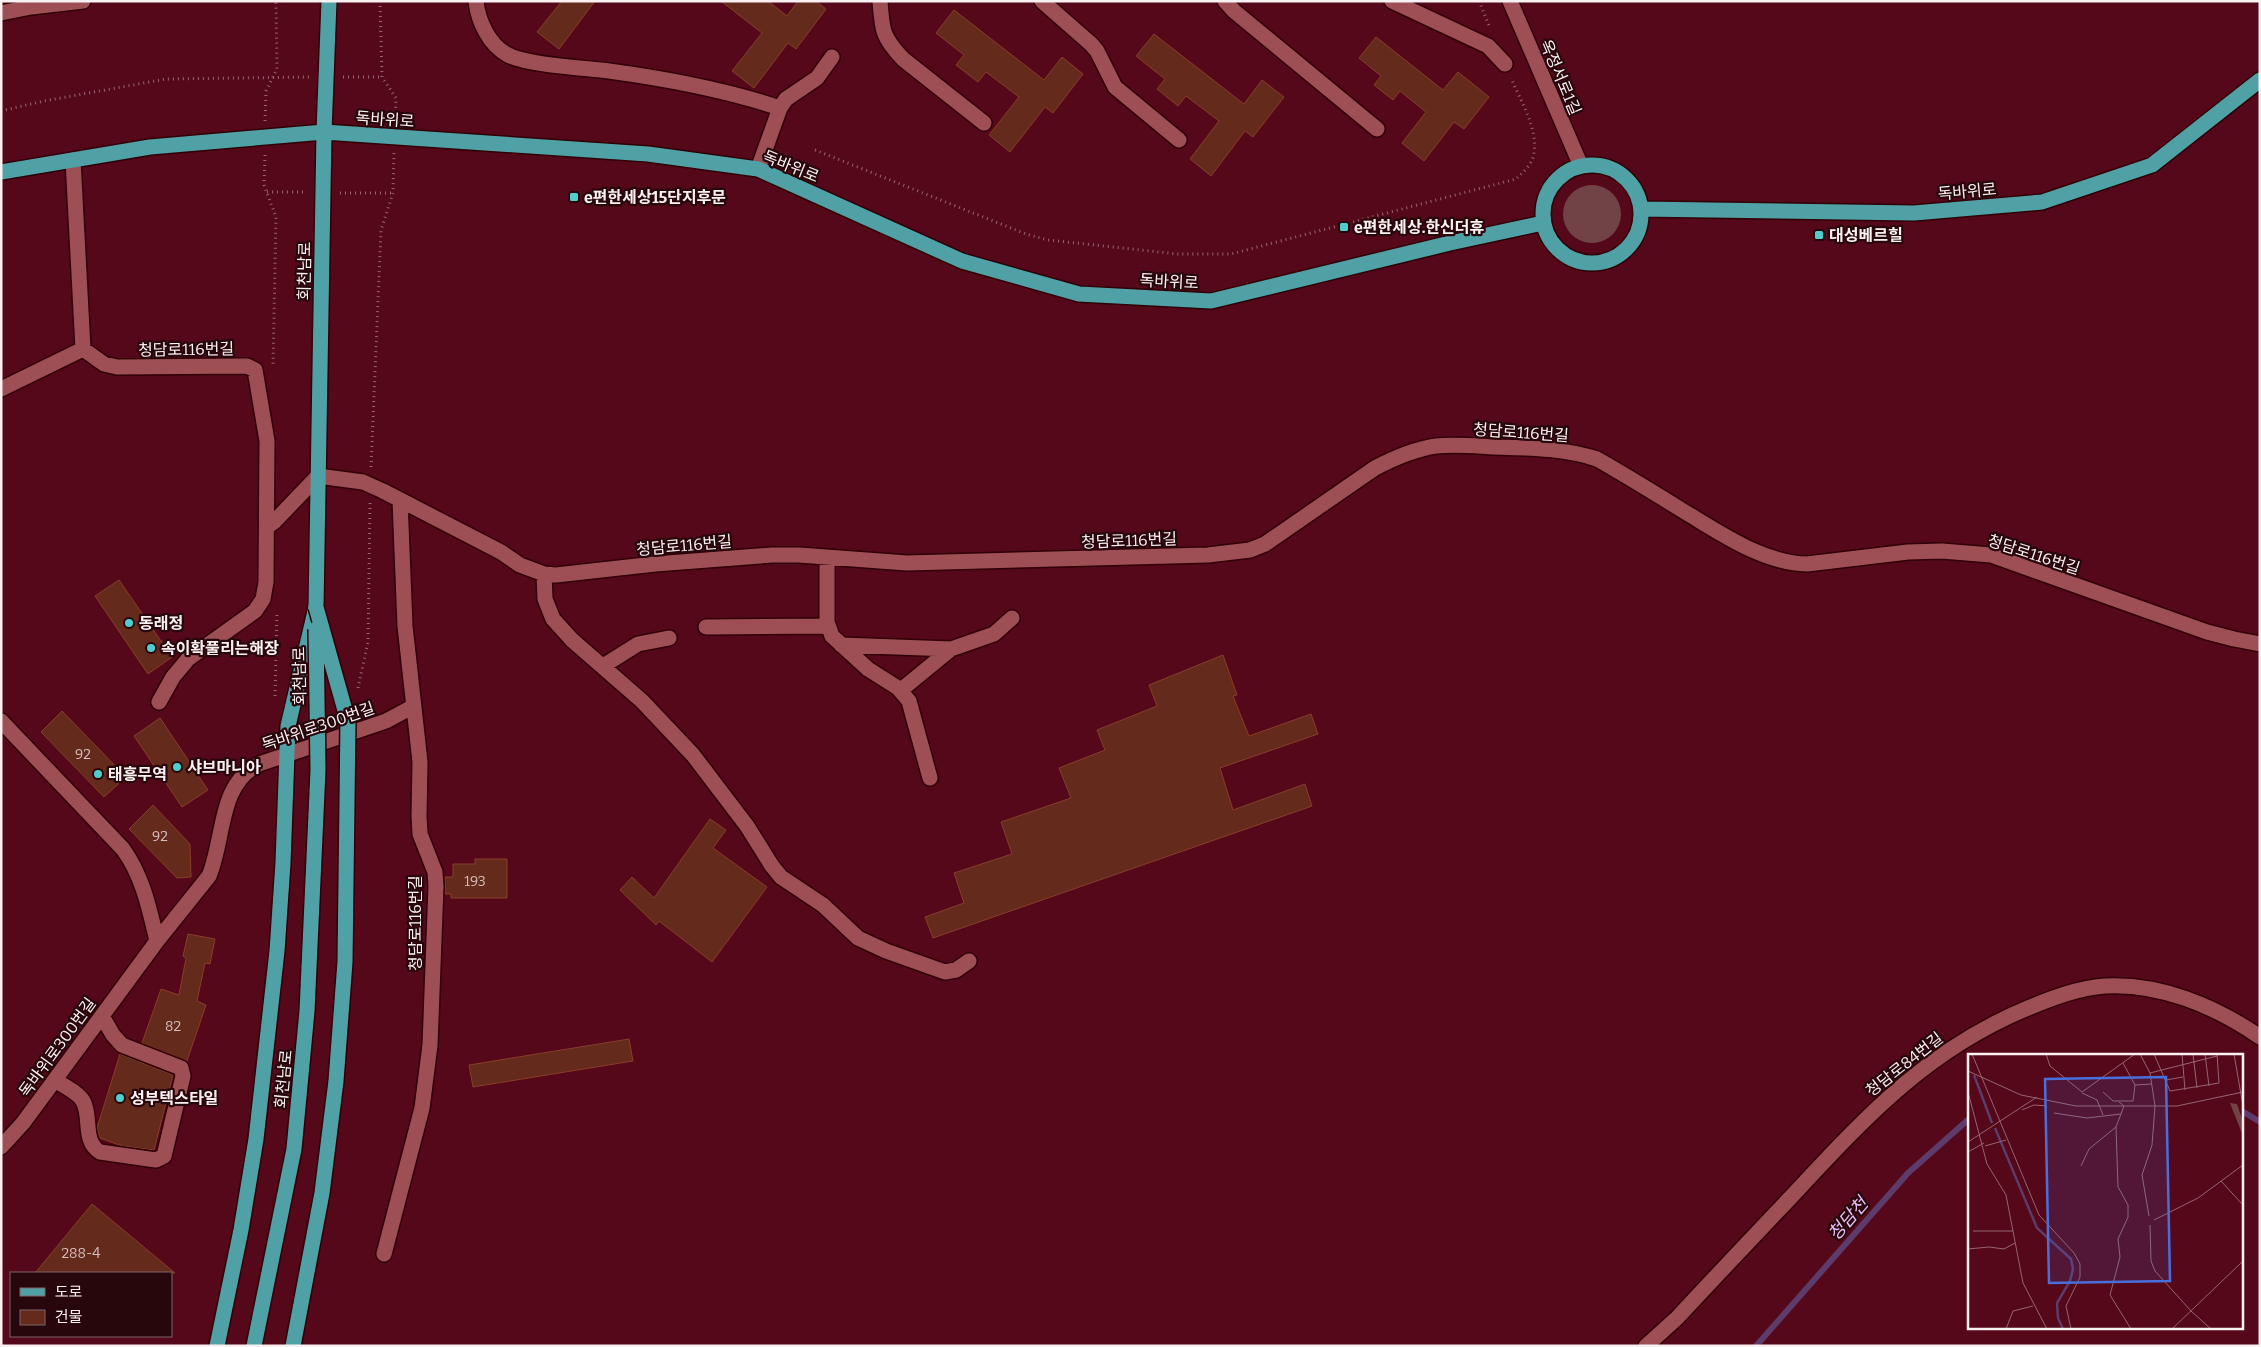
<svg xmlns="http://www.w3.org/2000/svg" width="2261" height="1347" font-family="Bitter,'Noto Sans KR',serif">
<rect width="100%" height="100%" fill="#540819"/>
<path fill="#714346" d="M1563 214a29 29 0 1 1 58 0a29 29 0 1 1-58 0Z"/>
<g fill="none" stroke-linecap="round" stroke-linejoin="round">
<path stroke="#5d3b6b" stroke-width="6" d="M2242,1111L2260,1122
M1756,1346L1908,1173L1970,1118"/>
</g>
<path fill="#642a1b" stroke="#883e2b" d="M562,1H595L559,49L537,32Z
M721,1H768L787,16L798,1H816L826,9L796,49L788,43L754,88L732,71L762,33Z
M954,10L1044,80L1062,57L1083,74L1053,113L1045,107L1010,152L989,135L1019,97L986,72L978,82L956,65L964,55L936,33Z
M1154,34L1244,104L1262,80L1284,97L1253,137L1245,131L1211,176L1190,159L1219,121L1186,96L1178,106L1157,89L1165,79L1136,56Z
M1376,37L1443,90L1458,72L1489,97L1464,129L1454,122L1424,161L1402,143L1426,112L1400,91L1393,100L1374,85L1381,76L1359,58Z
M119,580L172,657L148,674L95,596Z
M1223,655L1237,695L1233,696L1249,736L1311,714L1318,734L1220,768L1233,810L1305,784L1312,806L933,938L925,917L964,903L954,873L1012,854L1001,822L1071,798L1059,768L1105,750L1097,730L1157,706L1149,685Z
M62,711L126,777L104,797L41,732Z
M160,718L208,790L182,807L134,736Z
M153,805L190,844L191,877L177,878L129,829Z
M710,819L726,830L713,848L767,887L712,962L659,921L656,925L620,890L632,877L654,898Z
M475,859H507V898H451V894H445V877H453V864H475Z
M188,934L215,939L210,964L205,963L197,1001L206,1005L187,1061L142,1043L161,989L179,995L186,958L183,956Z
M629,1039L633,1061L473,1087L469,1065Z
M120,1054L173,1075L154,1150L122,1146L100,1138L97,1128Z
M92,1204L127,1233L175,1273H35Z"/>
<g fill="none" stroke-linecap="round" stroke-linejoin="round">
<defs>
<path id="minor" d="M476,1C478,21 489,45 508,55C527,65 585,68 609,71C668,79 723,89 780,108
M880,1C882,30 882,37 903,59L984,123
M1042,1L1091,44L1097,51L1115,87L1179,140
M1225,1L1234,11L1377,129
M1392,1L1488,46L1505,64
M1510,1L1581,166
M1,13L31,7L83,1
M758,169L780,108L786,99L817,78L832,57
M83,349L104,364L117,367L247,366L255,370L267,441L266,582L263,599L255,611L188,659L173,677L159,702
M1,389L83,349L73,160
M267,527L274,522L318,476L363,482L383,491L501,552L520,565L544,574L556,575L655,564L772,555H799L907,563L1208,555L1250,550L1265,544L1375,468C1394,458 1415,449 1436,446C1455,444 1475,446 1494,447C1529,448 1563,448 1597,459C1627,476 1656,494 1685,512C1722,534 1763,563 1807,564L1908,552L1942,551L1991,555L2207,632L2234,639L2260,644
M827,558V622L832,636L868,669L898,688L909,701L930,778
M544,574L545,599L553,619L572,640L642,701L693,755L747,826L772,866L781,877L823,905L858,938L886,951L945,972L956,970L969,961
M706,627L828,626
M841,645L951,649L994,634L1012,618
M603,666L638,644L669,638
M901,690L951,649
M1,721L123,849C143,877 149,908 157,941L23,1123L1,1147
M157,941L209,876C225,838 218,784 259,764L386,721L414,706
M55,1080C63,1086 78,1092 83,1101C92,1117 82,1141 100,1152L156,1160L164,1156L183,1076L181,1068L122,1045L113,1035L102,1016
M384,1254L422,1108L430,1045L436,886L435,872L420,834L419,816L420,762L405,626L400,500
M1646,1346L1677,1318C1715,1277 1753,1237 1791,1197C1865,1118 1926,1050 2028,1008C2052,998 2078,988 2105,986C2160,983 2215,1006 2260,1037"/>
<path id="major" d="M1543 214a49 49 0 1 1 98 0a49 49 0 1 1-98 0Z
M1,172L150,147L324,132L648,154L758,169L962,261L1079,294L1211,301L1450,243L1543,223
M1641,209L1914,213L2042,202L2152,165L2260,80
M217,1346L241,1230L256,1139L277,951L283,863L288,726L316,607L324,132L329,1"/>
</defs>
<use href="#minor" stroke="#300006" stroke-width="18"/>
<use href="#major" stroke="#300006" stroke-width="18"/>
<path stroke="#976670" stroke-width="3" stroke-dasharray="1 4" stroke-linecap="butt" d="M380,1L382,77L396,98L395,121
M1479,1L1490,28
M343,77H382
M1,111L44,101L166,79L309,77
M265,121L266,91L277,69L276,1
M815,150L1026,234L1048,240L1178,254H1231L1516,179C1523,172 1533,164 1534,153C1538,128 1520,100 1511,78
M265,155L264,185L276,217L273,366
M267,192H306
M340,193H393
M371,467L381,230L393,193L394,153
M358,688L368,642L370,503
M275,696L277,612"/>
<use href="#minor" stroke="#9e4f56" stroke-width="15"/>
<use href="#major" stroke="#50a1a5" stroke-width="15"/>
<defs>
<path id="major-bridge" d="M254,1346L294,1149L307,1011L318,770L316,629
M293,1346L322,1193L336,1081L345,962L348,721L316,607"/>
</defs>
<use href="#major-bridge" stroke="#300006" stroke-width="18" stroke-linecap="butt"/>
<use href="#major-bridge" stroke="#50a1a5" stroke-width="15"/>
</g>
<g fill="#52cdce" stroke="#27070c" stroke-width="2">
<rect x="569" y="192" width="10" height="10" rx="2.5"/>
<rect x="1339" y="222" width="10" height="10" rx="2.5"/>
<rect x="1814" y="230" width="10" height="10" rx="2.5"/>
<circle cx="129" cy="623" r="5"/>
<circle cx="151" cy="648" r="5"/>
<circle cx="177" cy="767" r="5"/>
<circle cx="98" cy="774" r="5"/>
<circle cx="120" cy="1098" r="5"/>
</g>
<g text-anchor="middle" stroke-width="4.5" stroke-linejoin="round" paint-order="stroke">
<g font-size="14" fill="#d5bfbc">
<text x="83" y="759">92</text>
<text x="160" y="841">92</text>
<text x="475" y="886">193</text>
<text x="173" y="1031">82</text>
<text x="81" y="1258">288-4</text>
</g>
<g font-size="16" fill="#fbf1f2" stroke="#27070c">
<text transform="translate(1561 77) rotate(67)" y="6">옥정서로1길</text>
<text transform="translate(385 119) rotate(4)" y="6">독바위로</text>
<text transform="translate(791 166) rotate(22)" y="6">독바위로</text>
<text transform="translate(1967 191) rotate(-5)" y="6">독바위로</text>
<text transform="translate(304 271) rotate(-89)" y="6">회천남로</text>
<text transform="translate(1169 281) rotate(3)" y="6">독바위로</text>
<text transform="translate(186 349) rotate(-1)" y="6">청담로116번길</text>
<text transform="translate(1521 432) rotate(4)" y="6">청담로116번길</text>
<text transform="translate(1129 540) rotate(-2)" y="6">청담로116번길</text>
<text transform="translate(684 545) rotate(-5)" y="6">청담로116번길</text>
<text transform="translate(2034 554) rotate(18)" y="6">청담로116번길</text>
<text transform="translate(299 676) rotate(-91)" y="6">회천남로</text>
<text transform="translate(318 726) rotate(-19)" y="6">독바위로300번길</text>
<text transform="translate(415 923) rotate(-90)" y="6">청담로116번길</text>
<text transform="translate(57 1047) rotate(-54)" y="6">독바위로300번길</text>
<text transform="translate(1904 1064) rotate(-38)" y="6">청담로84번길</text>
<text transform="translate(283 1079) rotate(-84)" y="6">회천남로</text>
</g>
<g font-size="16" font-weight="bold" fill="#fbf1f2" stroke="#27070c" text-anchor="start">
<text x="584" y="203">e편한세상15단지후문</text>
<text x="1354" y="233">e편한세상.한신더휴</text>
<text x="1829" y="241">대성베르힐</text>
<text x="139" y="629">동래정</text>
<text x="161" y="654">속이확풀리는해장</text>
<text x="187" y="773">샤브마니아</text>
<text x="108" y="780">태흥무역</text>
<text x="130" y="1104">성부텍스타일</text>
</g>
<g font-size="18" font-style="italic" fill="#eac0fc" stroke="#27070c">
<text transform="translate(1848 1219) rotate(-49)" y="6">청담천</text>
</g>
</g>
<g transform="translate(1968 1054)">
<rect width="275" height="275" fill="#540819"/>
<path d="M262,49L269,50L275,68V82Z" fill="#714346"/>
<path fill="none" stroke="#5d3b6b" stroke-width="2.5" d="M6,21L24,69M27,74L69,174L103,205L105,215L102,227L89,249L90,264L95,275"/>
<path fill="none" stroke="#976570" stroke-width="1" d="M4,0L71,161L106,199L112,210V223L98,252L103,275M78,0L82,12L114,38L167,0M172,0L182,19L187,52L184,91L174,121L181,162M186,0L202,37L251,29L249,0M214,0L217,36M225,0L229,34M237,0L241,32M266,0L275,52M155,9L167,31L184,30M0,17L53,41L108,52H209L275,38M182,19L249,2M198,26L215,23M0,38L19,110L38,141L55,229L79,275M135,38L145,47H165L167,31M114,39L129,46L135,61M151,48L156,52L148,73L150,133L160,151V163L150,185L152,203L142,241L163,275M54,56L66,51L79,52M86,59L119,64L153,60M0,88L69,43M17,92L38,86M0,98L16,89M113,112L121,95L148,73M253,127L275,151M186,166L230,144L275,111M182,171L183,207L187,217L223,257M5,177H45M0,195L21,193L36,195L47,189M223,257L243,275M38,275L45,257L65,252M204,275L275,207"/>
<path fill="#496fdd" fill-opacity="0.15" stroke="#496fdd" stroke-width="2.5" d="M198,23L202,227L81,229L77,25Z"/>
<rect width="275" height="275" fill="none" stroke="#fbf1f2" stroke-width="2.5"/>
</g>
<rect width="2261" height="1347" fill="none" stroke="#fbf1f2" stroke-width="5"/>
<rect x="10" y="1272" width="162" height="65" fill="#27070c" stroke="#7c6568"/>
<rect x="20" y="1288" width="25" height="8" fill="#50a1a5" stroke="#7c6568"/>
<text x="55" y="1297" font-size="15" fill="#fbf1f2">도로</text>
<rect x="20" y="1310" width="25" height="15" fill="#642a1b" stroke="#7c6568"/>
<text x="55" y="1322" font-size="15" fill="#fbf1f2">건물</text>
</svg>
